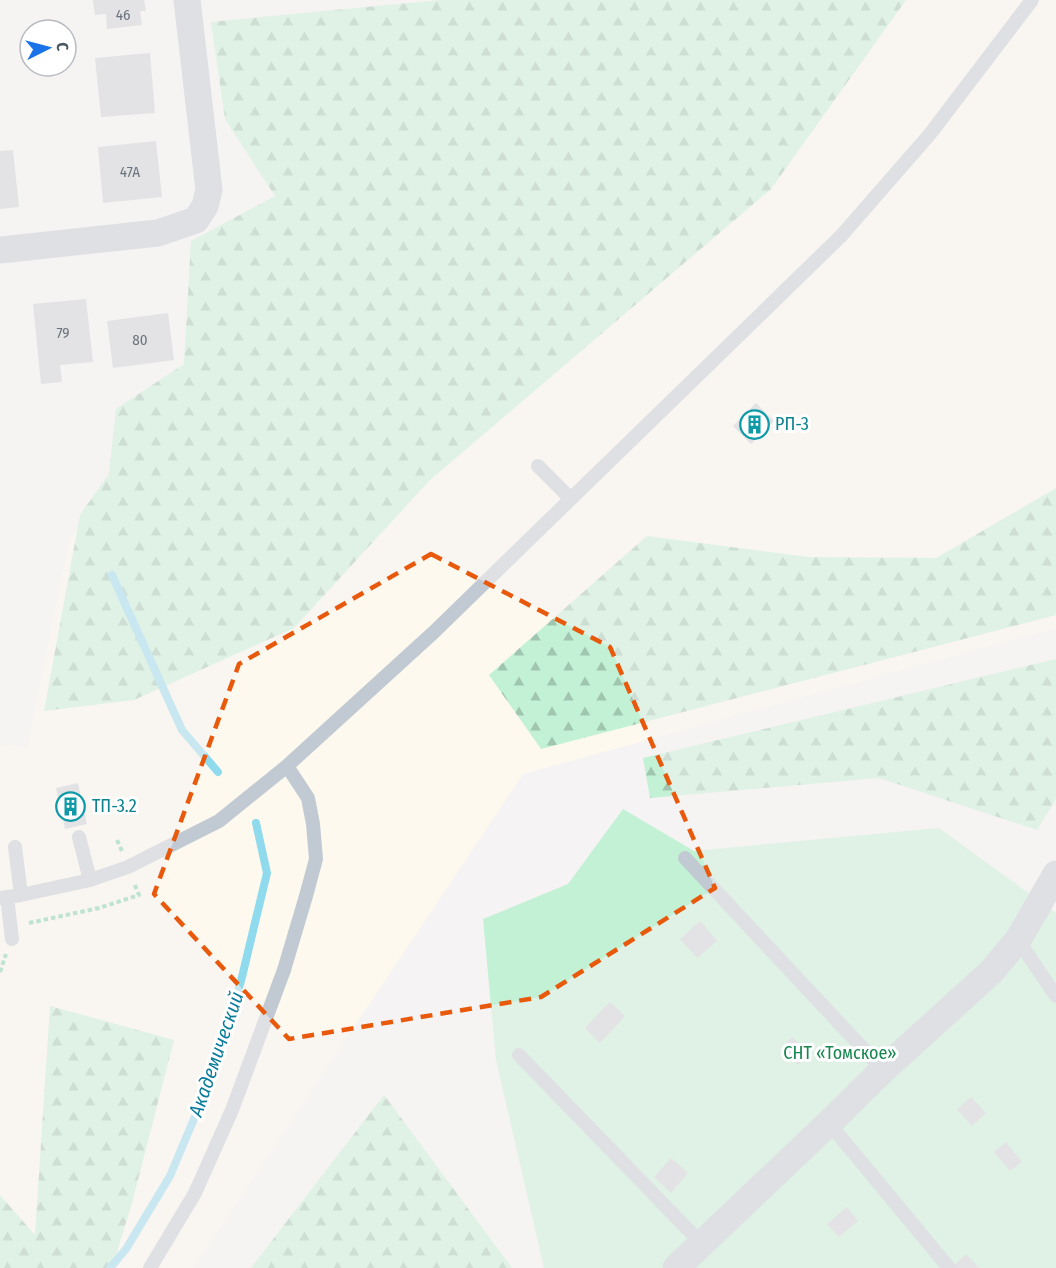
<svg xmlns="http://www.w3.org/2000/svg" width="1056" height="1268" font-family="'Fira Sans Condensed',sans-serif">
<defs>
<pattern id="forest-firs" width="22" height="20" patternUnits="userSpaceOnUse" patternTransform="scale(1.5)"><rect width="22" height="20" fill="#c3f1d5"/><path d="M5 1l3.5 6h-7zM16 11l3.5 6h-7z" fill="#a0c6b0"/></pattern>
</defs>
<rect width="100%" height="100%" fill="#f5f3f3"/>
<path fill="#fdf9ef" d="M742,0H1056V628L523,774L193,1268H0V744L27,748L70,536Z"/>
<path fill="url(#forest-firs)" d="M440,0H906L771,189L429,481L294,628L134,700L44,711L80,515L109,474L116,409L184,364L191,241L275,196L225,119L211,22Z
M1056,488V615L541,749L489,675L647,536L808,557L936,558Z
M1056,659V799L1037,830L879,778L650,798L643,758Z
M50,1006L174,1040L132,1203L112,1268H0V1195L35,1235Z
M384,1095L512,1268H251Z"/>
<path fill="#c3f1d5" d="M623,809L694,851L939,828L1056,913V1268H544L496,1060L483,919L568,884Z"/>
<g fill="none" stroke-linecap="round" stroke-linejoin="round">
<path stroke="#90daee" stroke-width="8" d="M112,575L182,730L218,772
M110,1268L126,1249L170,1176L204,1095L241,981L267,873L256,823"/>
</g>
<path fill="#cdcfd5" d="M93,0H144L146,11H140L142,25L107,29L106,14L95,15Z
M150,53L155,113L101,117L95,58Z
M156,141L162,197L103,203L98,147Z
M13,150L19,207L0,209V151Z
M86,299L93,362L60,365L62,382L41,384L33,304Z
M168,313L174,360L113,368L107,321Z
M756,403L774,421L751,444L733,426Z
M78,783L87,824L65,829L56,788Z
M700,921L717,941L697,958L680,939Z
M610,1002L625,1016L600,1043L585,1028Z
M792,1037L809,1053L798,1065L781,1049Z
M971,1097L986,1113L972,1126L957,1109Z
M1006,1142L1022,1162L1010,1171L994,1152Z
M671,1158L688,1173L671,1193L654,1177Z
M847,1207L858,1221L839,1237L827,1224Z
M966,1254L979,1268H955L953,1266Z"/>
<g fill="none" stroke-linecap="round" stroke-linejoin="round">
<path stroke="#7ad0a6" stroke-width="4" stroke-dasharray="4.5 3" stroke-linecap="butt" d="M117,840L122,851
M29,923L99,908L139,895L134,883
M0,972L6,954"/>
<path stroke="#c1cad2" stroke-width="14" d="M538,466L571,499
M79,837L90,880
M15,847L21,895
M685,858L883,1070
M7,897L12,939
M0,898L21,895L90,880L128,867L219,821L287,766L434,632L841,236L930,134L1032,0
M1018,940L1056,996
M519,1055L701,1243
M829,1123L949,1268
M150,1268L195,1193L232,1110L284,970L306,896L316,859L313,824L308,798L287,766"/>
<path stroke="#c1cad2" stroke-width="27" d="M0,250L158,233L196,220L205,206L209,190L187,0
M676,1268L829,1123L883,1070L991,972L1018,940L1056,874"/>
</g>
<path d="M0 0H1056V1268H0ZM431,554L610,647L715,888L541,997L289,1039L154,894L239,664Z" fill="#f5f3f3" fill-opacity=".55" fill-rule="evenodd"/>
<path fill="none" stroke="#e8590c" stroke-width="4.5" stroke-dasharray="12 8" stroke-linejoin="round" d="M431,554L610,647L715,888L541,997L289,1039L154,894L239,664Z"/>
<defs>
<symbol id="building-ring" viewBox="-11 -11 22 22"><circle r="9.5" fill="#fff" stroke="#0f9aa8" stroke-width="1.5"/><path d="M-4-6H4V6H1V3H-1V6H-4ZM-2.5-4.3h1.7v1.8h-1.7ZM.8-4.3h1.7v1.8H.8ZM-2.5-1h1.7V.8h-1.7ZM.8-1h1.7V.8H.8Z" fill="#0f9aa8"/></symbol>
</defs>
<g fill-rule="evenodd">
<use href="#building-ring" x="738" y="408" width="33" height="33"/>
<use href="#building-ring" x="54" y="790" width="33" height="33"/>
</g>
<g text-anchor="middle" stroke-width="6" stroke-linejoin="round" paint-order="stroke">
<g font-size="15" fill="#6b747e">
<text x="123" y="20">46</text>
<text x="130" y="177">47А</text>
<text x="63" y="338">79</text>
<text x="140" y="345">80</text>
</g>
<g font-size="18" fill="#0d838f" stroke="#fff" text-anchor="start">
<text x="775" y="430">РП-3</text>
<text x="92" y="812">ТП-3.2</text>
</g>
<g font-size="18" fill="#17864f" stroke="#fff">
<text x="840" y="1059">СНТ «Томское»</text>
</g>
<g font-size="20" font-style="italic" fill="#0c7c9b" stroke="#fff">
<text transform="translate(216 1054) rotate(-71)" y="7">Академический</text>
</g>
</g>
<g transform="translate(48 48) rotate(84)"><circle r="28" fill="#ffffff" stroke="#b7bbc0" stroke-width="1.5"/>
<path d="M0-4.5L10 22L0 15L-10 22Z" fill="#1a73e8"/>
<text y="-9" font-size="16" font-weight="bold" text-anchor="middle" fill="#4a5661">С</text>
</g>
</svg>
